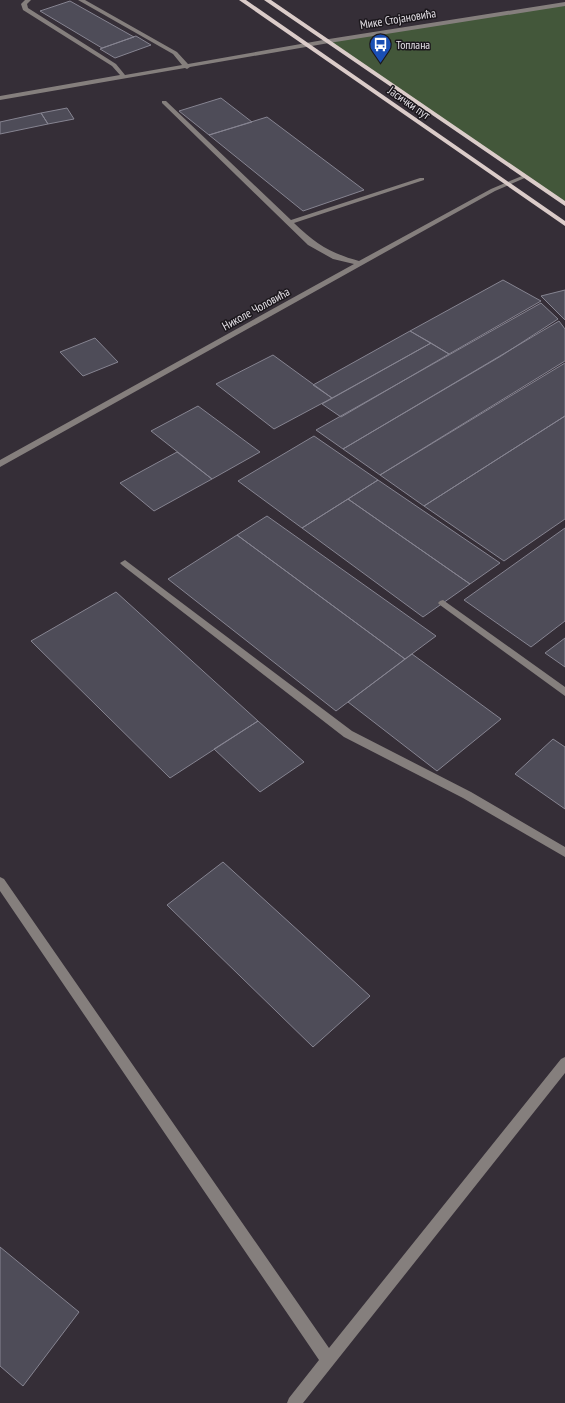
<svg xmlns="http://www.w3.org/2000/svg" width="565" height="1403" font-family="'PT Sans Narrow',sans-serif">
<rect width="100%" height="100%" fill="#352e37"/>
<path fill="#43573a" d="M565,4V204L329,41Z"/>
<path fill="#4e4c58" stroke="#868491" d="M70,1L134,37L102,48L40,11Z
M136,36L151,45L115,58L100,49Z
M221,98L252,122L209,135L179,111Z
M67,108L74,119L48,124L41,113Z
M41,113L48,124L0,134V122Z
M267,117L364,190L303,211L209,135Z
M503,280L541,301L449,354L410,331Z
M565,290V320L541,296Z
M541,303L558,319L501,356L343,449L316,430Z
M559,321L565,329V361L380,475L343,449Z
M410,331L431,343L332,398L313,385Z
M95,338L118,362L83,376L60,352Z
M431,343L449,354L341,417L322,404Z
M273,355L332,398L274,429L216,384Z
M565,363V416L424,506L380,475Z
M198,406L260,452L212,479L151,431Z
M565,416V519L504,561L424,506Z
M314,436L378,480L302,528L238,481Z
M177,452L212,479L154,511L120,483Z
M378,480L500,563L470,584L348,499Z
M348,499L470,584L423,617L302,528Z
M267,516L436,636L405,659L237,535Z
M565,528V621L531,647L464,600Z
M237,535L405,659L336,711L168,579Z
M116,592L258,721L170,778L31,641Z
M565,638V667L545,653Z
M412,654L501,719L437,771L348,702Z
M258,721L304,762L260,792L214,749Z
M553,739L565,747V809L515,774Z
M223,862L370,996L313,1047L167,905Z
M0,1247L79,1312L23,1386L0,1366Z"/>
<g fill="none" stroke-linecap="round" stroke-linejoin="round">
<path fill="#857f7d" fill-rule="evenodd" d="M25,0H31L27,4L28,8L116,64L125,75L182,65L173,54L78,0H85L177,52L188,64L329,39L565,2V6L329,43L190,67L187,69L185,68L0,100V96L120,75L112,66L23,10L21,4Z
M162,101H166L291,220L420,178H424V180L294,223C316,244 330,253 359,261L491,189L522,176L527,177L495,191L0,467V460L354,264L333,259L308,245L162,103Z
M125,560L352,731L471,792L565,847V857L463,798L344,737L122,565L120,563Z
M443,600L565,687V696L440,605L438,603L440,601Z
M0,877L4,879L329,1348L561,1059L565,1057V1073L303,1403H287L289,1398L319,1360L0,891Z"/>
<path fill="#dbccc9" fill-rule="evenodd" d="M239,0H246L565,221V226Z
M264,0H271L565,201V206Z"/>
</g>
<defs>
<symbol id="bus-pin" viewBox="-11 -11 22 30"><path d="M0 17L-7.5 6A9.5 9.5 0 1 1 7.5 6Z" fill="#1a4fb4" stroke="#1b171c"/><path d="M-5-6H5V4H4V6H2V4H-2V6H-4V4H-5ZM-3.5-4V0h7V-4ZM-3.5 1.2v1.5H-2V1.2ZM2 1.2v1.5H3.5V1.2Z" fill="#fff"/></symbol>
</defs>
<g fill-rule="evenodd">
<use href="#bus-pin" x="368" y="32" width="25" height="34"/>
</g>
<g text-anchor="middle" stroke-width="3" stroke-linejoin="round" paint-order="stroke">
<g font-size="12" fill="#e2dee4" stroke="#1b171c">
<text transform="translate(398 19) rotate(-9)" y="4">Мике Стојановића</text>
<text transform="translate(409 103) rotate(35)" y="4">Јасички пут</text>
<text transform="translate(256 309) rotate(-29)" y="4">Николе Чоловића</text>
</g>
<g font-size="12" fill="#e2dee4" stroke="#1b171c" text-anchor="start">
<text x="396" y="49">Топлана</text>
</g>
</g>
</svg>
